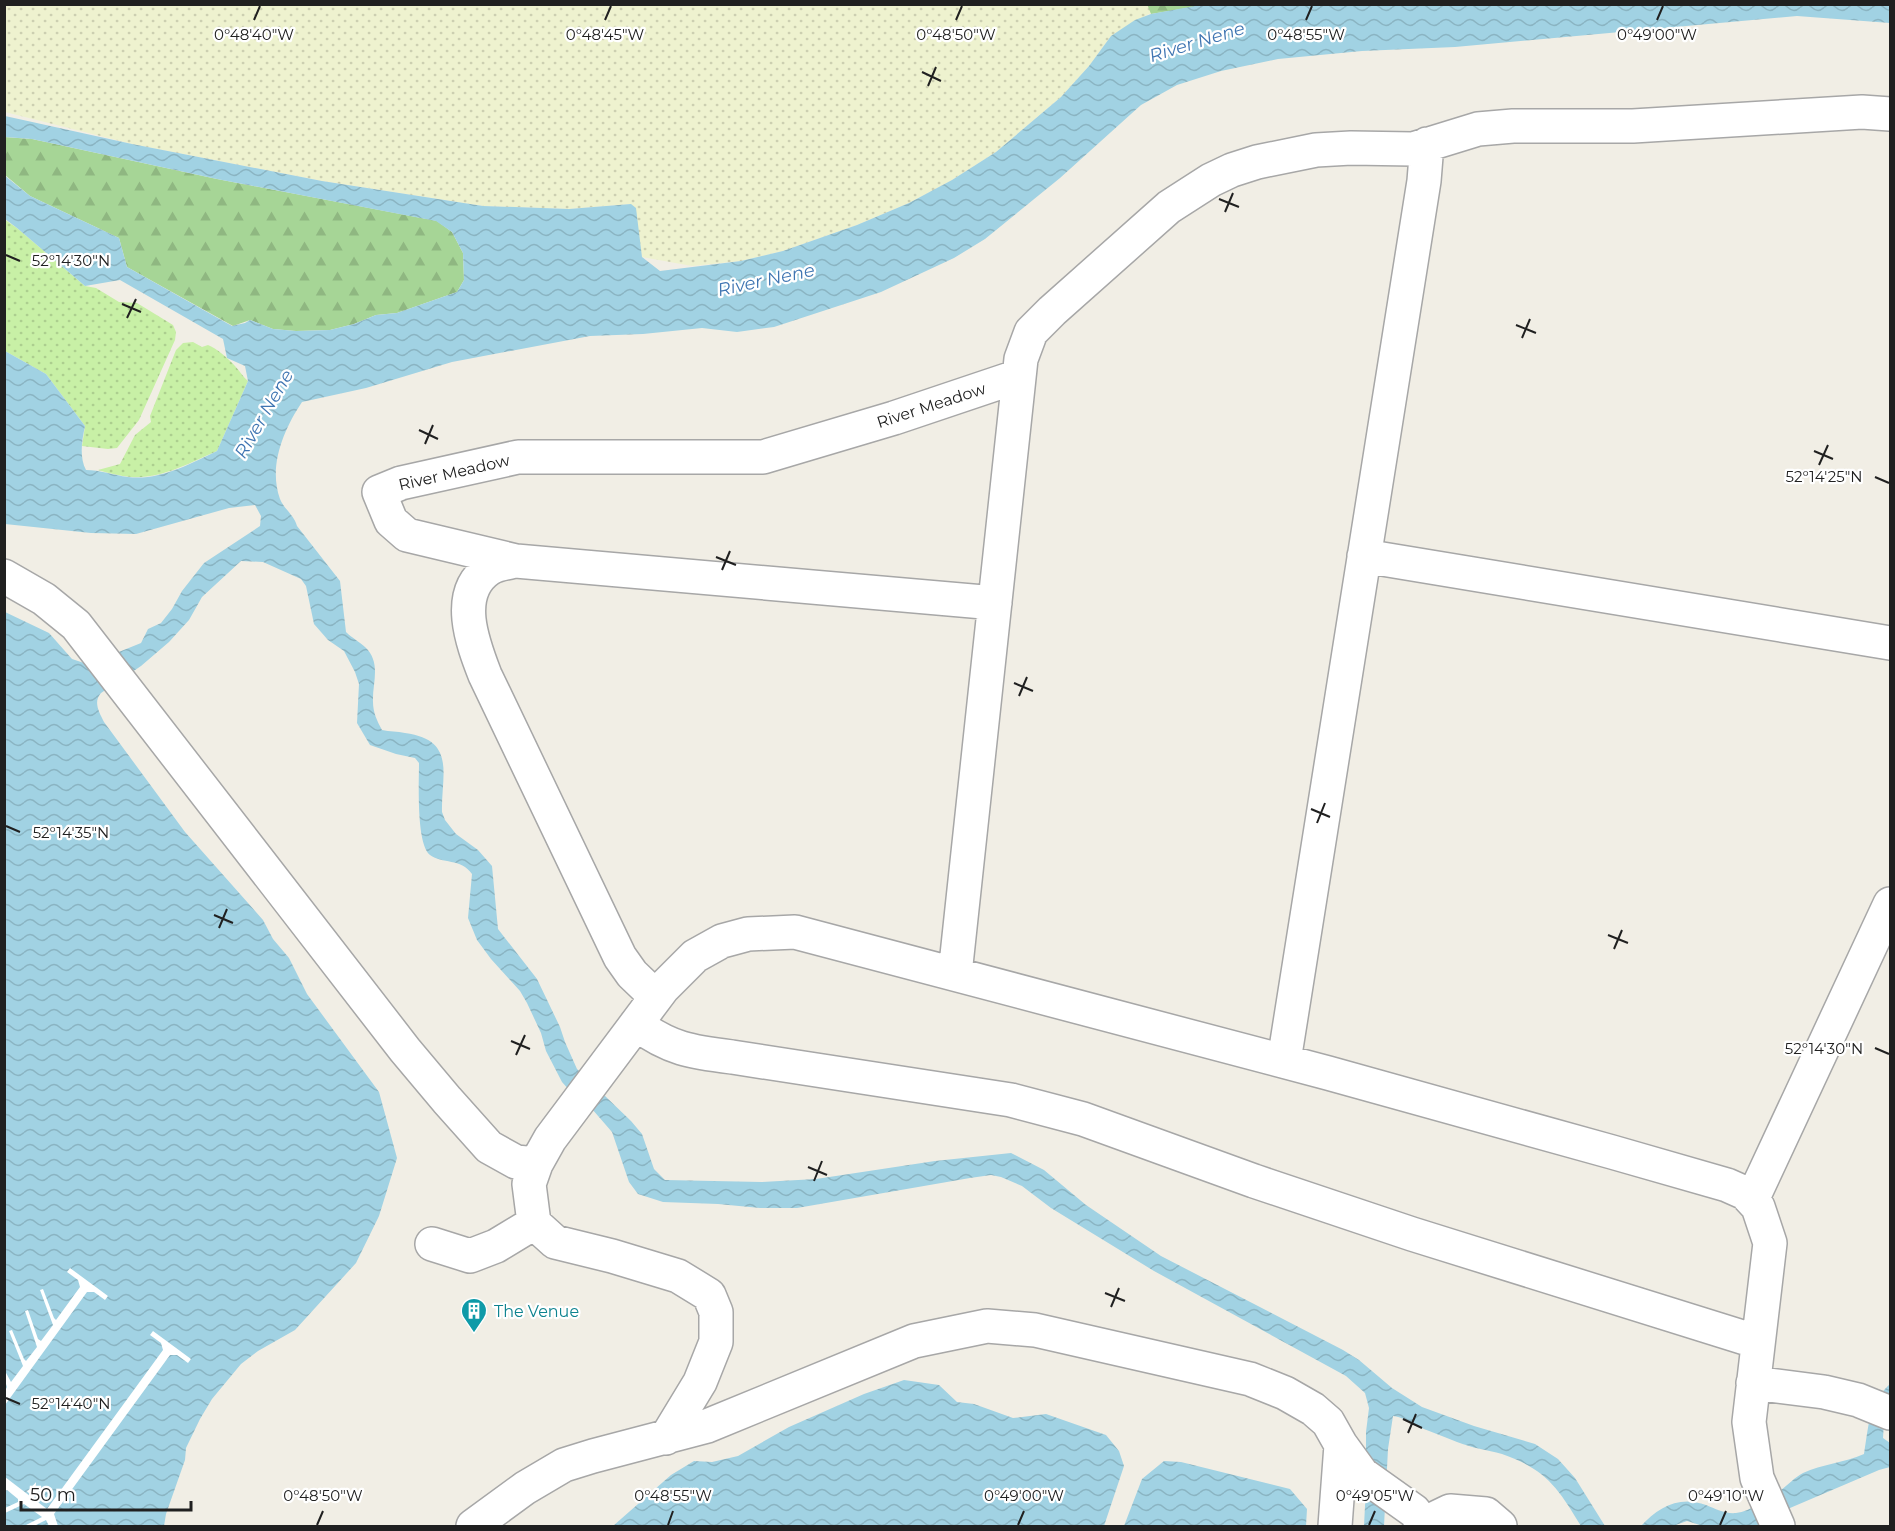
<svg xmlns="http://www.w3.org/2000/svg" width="1895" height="1531" font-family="Montserrat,sans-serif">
<defs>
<pattern id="farmland-dots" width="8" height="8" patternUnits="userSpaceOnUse" patternTransform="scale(1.5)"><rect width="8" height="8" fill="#eef2cf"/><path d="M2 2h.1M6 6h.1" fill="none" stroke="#cccfb1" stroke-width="1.8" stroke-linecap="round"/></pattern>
<pattern id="grass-dots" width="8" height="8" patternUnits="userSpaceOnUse" patternTransform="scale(1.5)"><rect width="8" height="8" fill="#c8f0a6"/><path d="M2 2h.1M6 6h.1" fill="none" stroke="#acce8f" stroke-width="1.8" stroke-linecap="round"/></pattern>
<pattern id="forest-firs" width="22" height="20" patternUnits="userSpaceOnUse" patternTransform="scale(1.5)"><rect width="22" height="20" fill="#a6d596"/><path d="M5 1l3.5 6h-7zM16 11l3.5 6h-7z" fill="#8fb781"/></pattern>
<pattern id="water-waves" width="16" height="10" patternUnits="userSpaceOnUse" patternTransform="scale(1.5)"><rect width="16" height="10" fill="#a1d2e3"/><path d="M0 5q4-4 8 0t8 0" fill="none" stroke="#8ab4c2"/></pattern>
</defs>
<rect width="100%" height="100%" fill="#f1eee5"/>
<path fill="url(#farmland-dots)" d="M1151,4L1154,11L1111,36L1089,66L1061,97L996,152L952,180L909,203L857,225L783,251L741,261L692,266L642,257L631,204L569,209L483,206L322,181L132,144L5,112L4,5Z"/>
<path fill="url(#grass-dots)" d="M4,219L17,228L85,286L96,288L119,302L137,303L173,325L176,332L175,340L139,420L117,448L108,449L82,446L85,426L46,374L5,351Z
M193,342L202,347L208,345C216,348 229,359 235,366C240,371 243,377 248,381L217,451C190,463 161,479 131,477C120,476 108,473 98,470L120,464L135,435L151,422L150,416L176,350L183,343Z"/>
<path fill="url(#forest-firs)" d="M1147,4L1206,5L1151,14Z
M4,137L32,139L217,179L437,221L452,232L463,253L464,280L457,292L397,313L376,315L354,324L330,330L296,331L273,329L250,320L233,326L127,267L119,238L30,196L5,175Z"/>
<path fill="url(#water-waves)" d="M1206,4L1890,5V23L1797,16L1455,47L1362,51L1278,59L1221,71L1177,85L1141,105L1060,178L985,239L954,258L881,292L774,327L737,332L702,328L643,334L590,336L452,362L366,388L302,402C284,429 268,466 280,499C284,509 294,515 297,526L340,581L346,632C352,638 360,642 365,647C382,663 372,683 373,702C373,712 377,721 382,730C390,732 397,731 405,733C457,740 441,775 442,812L445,820L456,834L478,850L492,866L498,929L537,979L560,1027L565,1042L577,1069L631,1121L642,1134L654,1169L665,1180L762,1182L816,1179L935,1161L1011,1153L1044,1170L1086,1205L1161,1256L1343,1350L1359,1360L1392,1388L1422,1407L1474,1426L1535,1444L1558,1459L1575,1478L1605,1526H1581C1558,1488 1546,1469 1502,1454C1487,1450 1472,1448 1457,1442C1443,1436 1428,1431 1414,1425C1407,1421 1402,1417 1393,1416L1388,1449L1384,1526H1364L1366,1486V1432L1369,1408L1365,1393L1346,1376L1154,1271L1051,1208L1022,1186L1001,1177L991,1175L970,1178L797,1208H760L718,1204L663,1202L638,1194L629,1182L612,1132L592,1109L570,1091L562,1082L546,1051L541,1033L527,1003L520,991L491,959L477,940L468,918L472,874C461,858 442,864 430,855C416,844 419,782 419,763L415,758L396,754L370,745L357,723L359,684L355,672L344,651L328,640L314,624L306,586L301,579L263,562L241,561L202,597L189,620L169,642L141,666L101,693C93,702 99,712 104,722L185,832L263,920L273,939L289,958L307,994L379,1092L397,1158L379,1216L356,1263L295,1330L258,1351L241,1364L212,1399L200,1419L186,1448L185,1460L166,1514L164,1526H5V612L49,633L72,659L84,663L99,660L141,643L148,629L161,623L172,609L182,591L204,563L260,526L261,516L255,505L229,508L136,534L91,533L5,524L4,462L6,461L5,351L46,374L85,426C82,440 79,457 86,470C100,470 113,475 128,477C159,481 190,464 217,451L248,381L245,366L227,358L223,339L120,280L85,286L17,228L5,219L4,175L30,196L119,238L127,267L232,326L245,323L250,320L273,329L296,331L330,330L354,324L376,315L397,313L457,292L464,280L463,253L452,232L436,221L217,179L32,139L5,137V116L132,144L322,181L483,206L569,209L631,204L636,208L642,257L660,271L741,261L783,251L857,225L909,203L952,180L996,152L1061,97L1089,66L1111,36L1135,20L1151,14Z
M904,1380L939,1385L957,1402L974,1404L1013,1418L1046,1414L1106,1435L1119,1451L1124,1466L1104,1526H613L671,1475L694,1461L712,1462L738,1456L789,1427L864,1394Z
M1890,1384V1403L1884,1422L1883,1438L1890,1443V1467L1879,1470L1790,1508L1759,1526H1703L1687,1521L1673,1526H1641C1658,1507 1680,1495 1706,1505C1716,1509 1725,1514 1736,1513C1751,1511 1769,1498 1781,1490C1788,1485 1795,1477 1803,1473C1822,1464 1844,1463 1864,1454C1869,1426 1868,1404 1890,1384Z
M1164,1461L1181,1462L1290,1489L1307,1509L1306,1526H1124L1142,1479Z"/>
<path fill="#fff" d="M70,1268L108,1296L105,1300L94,1292H87L5,1405V1391L7,1387L5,1381V1371L11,1382L23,1366L9,1331L12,1330L24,1359L26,1361L37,1347L25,1311L28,1310L38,1339L41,1341L53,1325L40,1290L43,1289L54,1318L56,1320L80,1287L78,1280L67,1272Z
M153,1331L191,1359L188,1363L177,1355H170L54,1514L58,1526H49L46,1520L34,1526H24L42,1517L24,1504L5,1513V1508L18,1502V1499L7,1490L5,1491V1477L47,1509L163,1350L161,1343L150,1335Z"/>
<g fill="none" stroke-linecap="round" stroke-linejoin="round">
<defs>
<path id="minor" d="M1364,556L1890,643
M516,561C507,563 496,564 489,569C453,593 473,644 485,675L620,957L632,974L656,997
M4,576L44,599L76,625L405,1050L447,1100L489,1147L516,1162L536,1164
M995,603L516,561L407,535L391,521L379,492L401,483L518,457H763L894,418L1019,376
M955,974L1021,359L1031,332L1052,311L1169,207L1211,180L1232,170L1257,162L1316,150L1351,148L1413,149L1478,129L1513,126H1633L1862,112L1890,114
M636,1024C670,1049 691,1052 732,1057L1011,1100L1083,1119L1254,1181L1412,1234L1758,1342
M1284,1061L1424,181L1427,144
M1752,1200L1890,904
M432,1244L470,1256L496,1246L534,1223
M1753,1383L1824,1392L1858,1400L1890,1413
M666,1438L700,1382L716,1342V1312L709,1295L678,1276L612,1256L555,1242L534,1223L529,1184L536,1164L550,1139L663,988L695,956L722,941L748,934L795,932L1328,1073L1612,1152L1727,1185L1745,1193L1758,1207L1770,1243L1749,1422L1757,1478L1778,1526
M1423,1524L1450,1511L1486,1514L1500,1526
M473,1526L525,1488L564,1465L593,1456L707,1426L914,1341L987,1326L1035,1330L1250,1379L1285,1393L1313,1409L1328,1422L1341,1445L1362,1474L1414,1511L1426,1526
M1335,1526L1341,1445"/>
</defs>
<use href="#minor" stroke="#a7a7a7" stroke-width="36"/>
<use href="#minor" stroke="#fff" stroke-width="33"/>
</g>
<path fill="none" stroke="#202020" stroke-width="2" d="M254,20L260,6M605,20L611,6M956,20L962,6M1306,20L1312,6M1657,20L1663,6M922,72L941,81M928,86L936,67M1219,199L1239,207M1225,212L1233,193M6,255L20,261M122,304L141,312M127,318L136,299M1516,325L1536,333M1522,338L1530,319M419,430L438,439M425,444L433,425M1814,451L1833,459M1819,465L1828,445M1875,477L1889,483M716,557L736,565M722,570L730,551M1014,683L1033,691M1019,696L1027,677M1311,809L1330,817M1317,823L1325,803M6,826L20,832M214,915L233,923M219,928L227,909M1608,935L1628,943M1614,949L1622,930M511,1041L530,1049M1875,1048L1889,1054M516,1055L525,1035M808,1167L827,1175M814,1181L822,1161M1105,1293L1125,1301M1111,1307L1119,1288M6,1398L20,1404M1403,1419L1422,1428M1408,1433L1416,1414M317,1525L323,1511M668,1525L673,1511M1018,1525L1024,1511M1369,1525L1375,1511M1720,1525L1726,1511"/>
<defs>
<symbol id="building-pin" viewBox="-11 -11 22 30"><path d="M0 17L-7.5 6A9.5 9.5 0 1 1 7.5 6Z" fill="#0f9aa8" stroke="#fff"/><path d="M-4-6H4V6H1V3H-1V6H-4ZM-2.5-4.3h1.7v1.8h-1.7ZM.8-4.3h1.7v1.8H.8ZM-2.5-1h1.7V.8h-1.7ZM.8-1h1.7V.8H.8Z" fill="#fff"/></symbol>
</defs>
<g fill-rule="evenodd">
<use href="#building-pin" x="459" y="1296" width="30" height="40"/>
</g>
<g text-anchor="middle" stroke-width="4.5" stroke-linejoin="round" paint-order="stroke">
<g font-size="16" fill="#202020" stroke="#fff">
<text transform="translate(931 405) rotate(-18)" y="6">River Meadow</text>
<text transform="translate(454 472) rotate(-13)" y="6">River Meadow</text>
</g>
<g font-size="16" fill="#0d838f" stroke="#fff" text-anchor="start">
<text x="494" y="1317">The Venue</text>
</g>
<g font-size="18" font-style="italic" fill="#3f75b2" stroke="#fff">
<text transform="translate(1197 42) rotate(-17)" y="6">River Nene</text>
<text transform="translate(766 280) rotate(-12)" y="6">River Nene</text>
<text transform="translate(264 414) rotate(-60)" y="6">River Nene</text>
</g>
</g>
<g font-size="15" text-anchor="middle" fill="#202020" stroke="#fff" stroke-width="4.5" stroke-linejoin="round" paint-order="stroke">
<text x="605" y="40">0°48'45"W</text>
<text x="254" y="40">0°48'40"W</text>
<text x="956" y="40">0°48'50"W</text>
<text x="1306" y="40">0°48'55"W</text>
<text x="1657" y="40">0°49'00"W</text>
<text x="71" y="266">52°14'30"N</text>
<text x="1824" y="482">52°14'25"N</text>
<text x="71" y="838">52°14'35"N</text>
<text x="1824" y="1054">52°14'30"N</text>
<text x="71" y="1409">52°14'40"N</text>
<text x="323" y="1501">0°48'50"W</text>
<text x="673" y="1501">0°48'55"W</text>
<text x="1024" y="1501">0°49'00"W</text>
<text x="1375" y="1501">0°49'05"W</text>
<text x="1726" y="1501">0°49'10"W</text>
</g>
<rect width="1895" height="1531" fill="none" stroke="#202020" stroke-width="12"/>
<path d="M21 1501v9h170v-9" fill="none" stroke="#202020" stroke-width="3"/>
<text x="30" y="1501" font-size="18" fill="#202020" stroke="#ffffff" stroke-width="4.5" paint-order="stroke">50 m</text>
</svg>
